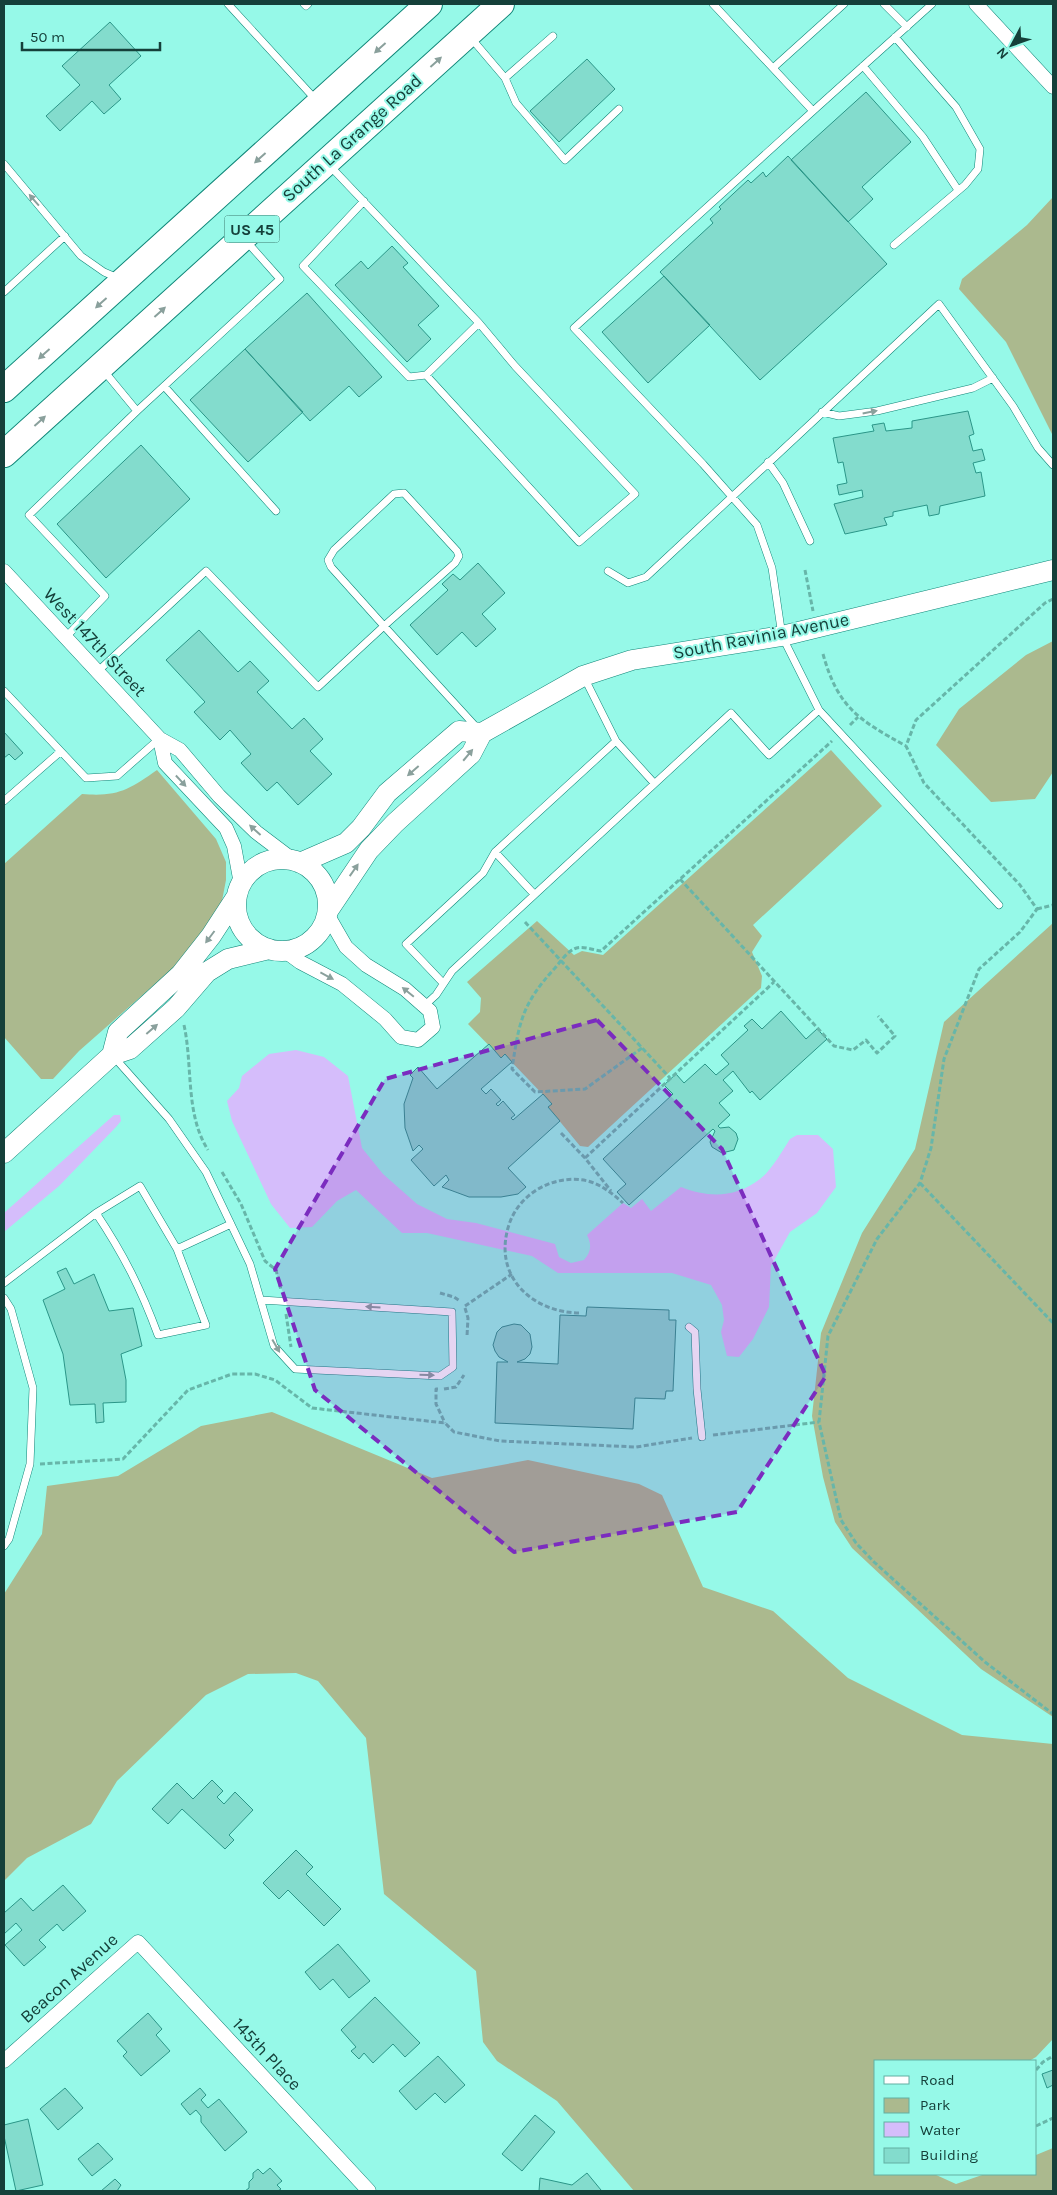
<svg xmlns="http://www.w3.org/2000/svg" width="1057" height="2195" font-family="Karla,sans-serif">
<rect width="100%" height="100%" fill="#96f9e8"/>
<path fill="#abb98e" d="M1053,197V436L1006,342L959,289L962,279L1027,225Z
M1053,641V772L1035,799L991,802L936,745L959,709L1026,655Z
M831,750L882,806L753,925L762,936L752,952L762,976L761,988L588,1147L580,1146L548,1107L551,1103L505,1055L501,1058L468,1024L480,1012L481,998L467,982L537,921L574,955L582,951L603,955Z
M157,770L216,839L226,862V880L221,906L179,963L79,1051L53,1079H41L4,1037V864L82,794C117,797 129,790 157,770Z
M1053,923V1717L981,1669L852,1548L835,1522L823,1477L812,1416L821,1333L862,1233L915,1149L944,1022Z
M272,1412L432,1478L528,1460L639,1484L662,1495L703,1587L773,1611L848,1678L962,1735L1053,1744V2039L1036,2057L1029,2061H876V2174H934L956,2184L985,2174H1036V2155L1053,2148V2191H634L557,2101L497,2061L483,2042L476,1971L384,1894L366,1738L318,1681L296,1673L248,1674L206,1695L117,1781L91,1824L27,1858L4,1881V1594L42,1534L47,1486L118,1476L201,1426Z"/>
<path fill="#d5bdfb" d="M296,1050L324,1057L348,1076L362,1148L383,1174L417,1204L447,1219L476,1223L555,1244L559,1257L571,1263L584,1260C591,1252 592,1245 587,1235L623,1203L631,1208L642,1199L651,1211L681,1187C709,1198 735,1198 760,1179C771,1171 783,1150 790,1139L797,1135H818L833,1149L836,1187L817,1213L790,1232L771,1266L769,1307L753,1339L739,1357L727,1356L721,1332L724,1320L722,1305L711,1285L672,1273H558L532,1256L427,1233H402L356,1190L337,1201L312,1227L290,1228L271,1204L232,1121L227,1101L239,1088L242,1076L269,1054Z
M114,1115H120L121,1121L116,1127L59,1186L4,1232V1213Z"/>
<path fill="#83dccd" stroke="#2b9688" d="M110,22L141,56L109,85L121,99L104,114L92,101L60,131L46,116L80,85L62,66Z
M587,59L615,89L559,142L530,111Z
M866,92L911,142L862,187L873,199L848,222L791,160Z
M788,156L887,264L760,380L660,272L713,223L710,219L721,209L719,207L748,180L751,183L763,172L766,177Z
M392,246L408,263L403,267L439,306L418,325L431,339L407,362L335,285L361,261L368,269Z
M664,276L710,325L648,383L602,332Z
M307,293L382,377L359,397L349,386L310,421L245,349Z
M245,349L303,412L248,462L190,400Z
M968,411L974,434L969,436L973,451L982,449L985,460L973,463L976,473L981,472L985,496L940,506L939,514L929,516L927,505L893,512V516L884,518L887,525L845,534L834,504L863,497L862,490L839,495L837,485L847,483L843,462L838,463L833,438L874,431L872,425L884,423L886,431L912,428V421Z
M141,445L190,499L106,578L57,524Z
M478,563L505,593L482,614L496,629L476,647L462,632L437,655L410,625L448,590L442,584L453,574L460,580Z
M199,630L238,672L250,661L269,681L257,692L292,729L304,718L323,739L310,751L332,774L298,805L277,782L267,791L241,763L251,754L230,730L220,740L194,712L205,702L166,660Z
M4,732L23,753L15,760L9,754L4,758Z
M781,1011L806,1039L817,1029L827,1039L760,1100L752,1091L750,1093L733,1071L723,1080L733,1091L719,1103L730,1115L718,1126L720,1128L729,1127L736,1133L738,1139L734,1150L722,1153L712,1147L710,1142L715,1131L713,1129L629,1205L617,1192L626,1184L603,1159L673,1094L664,1085L676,1074L684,1083L705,1064L716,1075L729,1064L721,1055L748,1030L744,1026L752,1019L762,1029Z
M489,1044L501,1058L505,1054L512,1062L481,1089L486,1094L491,1089L501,1100L496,1104L498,1106L503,1101L515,1115L511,1118L513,1120L543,1094L552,1104L548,1107L560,1121L508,1168L526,1187L518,1194L501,1197H469L442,1187L449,1180L446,1175L434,1186L411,1160L423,1149L419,1145L413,1151L405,1128L404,1104L413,1078L410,1075L418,1067L437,1089Z
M66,1268L74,1284L94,1274L109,1311L133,1308L142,1346L121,1354L126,1380V1402L103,1403L104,1422L96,1423L95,1404L70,1405L63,1354L43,1300L65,1289L57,1272Z
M587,1307L669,1310V1320H676L673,1391H666L665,1399L635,1398L633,1429L495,1423L497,1362H508L499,1357L495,1351L493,1345L497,1332L502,1327L514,1324L521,1325L530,1334L532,1347L530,1354L525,1359L517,1362L558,1364L560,1315L586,1316Z
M212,1780L223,1791L217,1797L224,1804L235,1792L253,1810L229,1835L234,1840L225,1849L182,1809L168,1824L152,1809L177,1783L193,1799Z
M296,1850L313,1867L306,1874L341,1909L324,1926L288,1890L279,1899L263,1883Z
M63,1885L86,1911L63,1931L57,1924L39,1940L46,1947L24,1966L5,1945L22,1930L16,1923L4,1934V1913L21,1898L33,1911Z
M338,1944L370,1981L349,1998L333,1979L320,1990L305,1972Z
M375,1997L420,2043L405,2057L393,2044L373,2063L364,2053L359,2059L351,2051L356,2047L341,2030Z
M148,2013L162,2029L156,2035L170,2051L141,2076L123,2056L127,2052L117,2041Z
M438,2056L465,2085L445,2103L435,2093L416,2110L399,2091Z
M1053,2070V2085L1047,2088L1042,2074Z
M65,2088L83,2108L58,2130L40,2109Z
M200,2088L206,2095L201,2100L208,2108L219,2099L247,2132L225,2151L201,2122V2116L196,2110L190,2115L181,2104Z
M535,2115L555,2132L522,2171L502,2154Z
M28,2119L43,2185L16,2191L4,2136V2125Z
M98,2143L113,2159L92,2176L78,2159Z
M270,2168L282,2181L277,2185L281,2189L278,2191H245L249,2188V2182L253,2178V2173L258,2169L263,2174Z
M587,2173L601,2190L600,2191H539L540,2178L572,2185Z
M115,2179L121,2185L117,2191H101Z"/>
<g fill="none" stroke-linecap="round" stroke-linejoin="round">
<defs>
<path id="lane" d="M228,4L316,100
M304,4L306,6L308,4
M713,4L813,111L574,328L703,464L757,525L772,568L782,636L819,710L999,905
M884,4L907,27
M471,38L505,78L553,36
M863,66L923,137L958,190
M773,68L844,4
M505,78L516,103L565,160L619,109
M813,111L932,4
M4,164L81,256L104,272L118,278
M330,166L479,323L515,366L635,494L579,542L426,375L409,377L303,266L364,201
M894,245L965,185L978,169L980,149L956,107L895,37
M4,292L65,236
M426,375L479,323
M164,386L276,511
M137,411L280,279L247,242
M822,412L839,416L877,411L973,388L993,378
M768,462L783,483L810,541
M404,493L457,551L459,556L455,563L384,626L331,567L328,560L334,550L394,494Z
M608,571L628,583L646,577L939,304L1013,406L1038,448L1053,465
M65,638L105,596L29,515L137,411L104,371
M97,672L206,571L318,687L384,626L478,729
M584,677L616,741
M4,691L86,778L117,776L159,739
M4,801L60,752
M495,852L616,741L654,783
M443,983L406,944L483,873L495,852L534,894
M424,1006L436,995L452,971L731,713L769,755L819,710
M114,1057L169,1119L206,1172L250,1264L274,1346L295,1369L440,1376L453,1367L452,1312L261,1300
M96,1213L140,1186L177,1249
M4,1283L96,1213C124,1255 141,1289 158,1335L206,1325L177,1249L231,1224
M4,1298L11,1309L33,1388L30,1464L9,1539L4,1546
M689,1327L695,1332L697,1389L702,1437"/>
<path id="street" d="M976,4L1053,87
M4,571L160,739L180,750L219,796L256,832L293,860
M160,739L165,763L226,828L234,846L241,884
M285,951L300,962L342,984L385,1019L401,1037L418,1040L433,1027L430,1011L405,989L366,965L346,947L327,914
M4,2061L138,1942L369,2191"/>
<path id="secondary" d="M236 905a46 46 0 1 1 92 0a46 46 0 1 1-92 0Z
M300,863L346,843L361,828L387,793L459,731L482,733
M328,911L369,850L395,823L471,754L482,733L583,676L632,660L782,636L1053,570
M112,1055L118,1032L181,974L211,936L237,896
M4,1153L112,1055L130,1049L176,1008L207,972L228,959L269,949"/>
<path id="highway" d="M4,389L429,4
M4,454L501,4"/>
</defs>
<use href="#lane" stroke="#0f8678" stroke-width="8"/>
<use href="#street" stroke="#0f8678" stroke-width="15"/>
<use href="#secondary" stroke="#0f8678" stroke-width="21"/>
<use href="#highway" stroke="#0f8678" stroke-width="28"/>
<path stroke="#67b6a9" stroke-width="3" stroke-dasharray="5 2.5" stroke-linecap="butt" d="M805,570L813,611
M1053,599L1045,603L916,720L906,746L924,783L1020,885L1037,909L1020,932L979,969L944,1059L931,1148L920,1183L877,1239L828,1336L819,1422L841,1520L856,1543L874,1562L985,1662L1053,1714
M823,654C838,708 859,720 906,746
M850,725L858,717
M680,879L834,1046L853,1050L866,1040L877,1053L895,1036L878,1016
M1037,909L1053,905
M525,922L670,1078
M184,1025C193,1066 185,1114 208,1150
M642,1048L585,1089L535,1092L512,1069C519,1022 522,1004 555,968C560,962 567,952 574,949C581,945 593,950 601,951L832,741
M561,1133L585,1158L611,1191
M585,1158L774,982
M222,1172L241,1204L265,1261L276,1270L281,1290
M920,1183L1053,1323
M440,1293L454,1297L460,1301
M465,1306L512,1274
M465,1308L468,1318L467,1336
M579,1313C532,1312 494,1277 508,1228C517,1194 554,1173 588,1181C602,1185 613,1194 623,1203
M286,1314L291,1347
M438,1389H436V1404L445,1423
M444,1389L456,1387L464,1375
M713,1435L819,1422
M40,1464L123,1459L188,1390L232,1374H255L275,1380L312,1408L445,1423L454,1432L500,1441L636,1447L692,1438
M1036,2070L1043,2062L1053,2056
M1036,2126L1053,2118"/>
<use href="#lane" stroke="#fff" stroke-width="7"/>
<use href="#street" stroke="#fff" stroke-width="14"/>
<use href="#secondary" stroke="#fff" stroke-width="20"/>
<use href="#highway" stroke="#fff" stroke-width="26"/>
</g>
<defs><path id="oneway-solid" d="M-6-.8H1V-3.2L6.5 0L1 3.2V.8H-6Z" transform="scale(1.25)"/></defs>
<g fill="#8aa09c">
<use href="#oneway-solid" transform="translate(380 48) rotate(138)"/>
<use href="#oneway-solid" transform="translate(436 62) rotate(-42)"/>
<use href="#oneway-solid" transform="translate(260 158) rotate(138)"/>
<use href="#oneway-solid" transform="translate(34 200) rotate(-131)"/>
<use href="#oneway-solid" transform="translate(101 303) rotate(138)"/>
<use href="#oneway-solid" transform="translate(160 312) rotate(-42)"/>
<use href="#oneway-solid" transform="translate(44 354) rotate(138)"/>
<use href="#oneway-solid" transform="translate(870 412) rotate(-11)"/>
<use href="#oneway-solid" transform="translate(40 421) rotate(-42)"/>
<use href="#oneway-solid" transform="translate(468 755) rotate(-50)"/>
<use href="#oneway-solid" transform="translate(413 771) rotate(139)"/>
<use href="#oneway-solid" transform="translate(181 781) rotate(47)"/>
<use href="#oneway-solid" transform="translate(255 830) rotate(-138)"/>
<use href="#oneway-solid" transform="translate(354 870) rotate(-55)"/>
<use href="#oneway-solid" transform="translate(210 937) rotate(127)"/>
<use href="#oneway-solid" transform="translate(327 976) rotate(28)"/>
<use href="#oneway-solid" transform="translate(408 992) rotate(-141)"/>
<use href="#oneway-solid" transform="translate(152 1029) rotate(-41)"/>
<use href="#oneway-solid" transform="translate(373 1307) rotate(-176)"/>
<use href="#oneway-solid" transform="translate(276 1346) rotate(60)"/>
<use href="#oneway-solid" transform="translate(427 1375) rotate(2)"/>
</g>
<path fill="#7b2cbf" fill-opacity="0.2" stroke="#7b2cbf" stroke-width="4" stroke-dasharray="10 6" stroke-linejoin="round" d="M597,1020L722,1149L826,1376L737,1512L514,1552L315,1390L275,1269L385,1079Z"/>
<g text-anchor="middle" stroke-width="4" stroke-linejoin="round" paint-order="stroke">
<rect fill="#96f9e8" stroke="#3c786e" stroke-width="1" x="224.5" y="215.5" width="55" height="27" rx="4"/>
<g font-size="16" font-weight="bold" fill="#15403a">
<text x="252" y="235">US 45</text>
</g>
<g font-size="18" fill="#15403a" stroke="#96f9e8">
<text transform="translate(352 138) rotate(-42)" y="6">South La Grange Road</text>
<text transform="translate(761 636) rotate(-11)" y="6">South Ravinia Avenue</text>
<text transform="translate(95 642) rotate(47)" y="6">West 147th Street</text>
<text transform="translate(69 1978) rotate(-42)" y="6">Beacon Avenue</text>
<text transform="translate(267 2054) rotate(47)" y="6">145th Place</text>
</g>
</g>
<rect width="1057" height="2195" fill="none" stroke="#15403a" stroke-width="10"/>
<rect x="874" y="2060" width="162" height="115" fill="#96f9e8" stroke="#62afa2"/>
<rect x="884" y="2076" width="25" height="8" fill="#ffffff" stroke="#62afa2"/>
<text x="920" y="2085" font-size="15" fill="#15403a">Road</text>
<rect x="884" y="2098" width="25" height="15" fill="#abb98e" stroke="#62afa2"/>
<text x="920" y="2110" font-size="15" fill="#15403a">Park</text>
<rect x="884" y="2122" width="25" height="15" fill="#d5bdfb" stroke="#62afa2"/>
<text x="920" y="2135" font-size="15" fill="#15403a">Water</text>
<rect x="884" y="2148" width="25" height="15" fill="#83dccd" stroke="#62afa2"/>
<text x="920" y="2160" font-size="15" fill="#15403a">Building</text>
<g transform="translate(1012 45) rotate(229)" stroke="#96f9e8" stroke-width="4" paint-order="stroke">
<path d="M0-4L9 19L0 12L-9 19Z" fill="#15403a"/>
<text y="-8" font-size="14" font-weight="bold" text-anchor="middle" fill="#15403a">N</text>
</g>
<path d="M22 42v8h138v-8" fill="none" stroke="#15403a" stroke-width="2.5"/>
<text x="30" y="42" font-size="15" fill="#15403a" stroke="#96f9e8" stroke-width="4" paint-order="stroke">50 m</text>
</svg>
